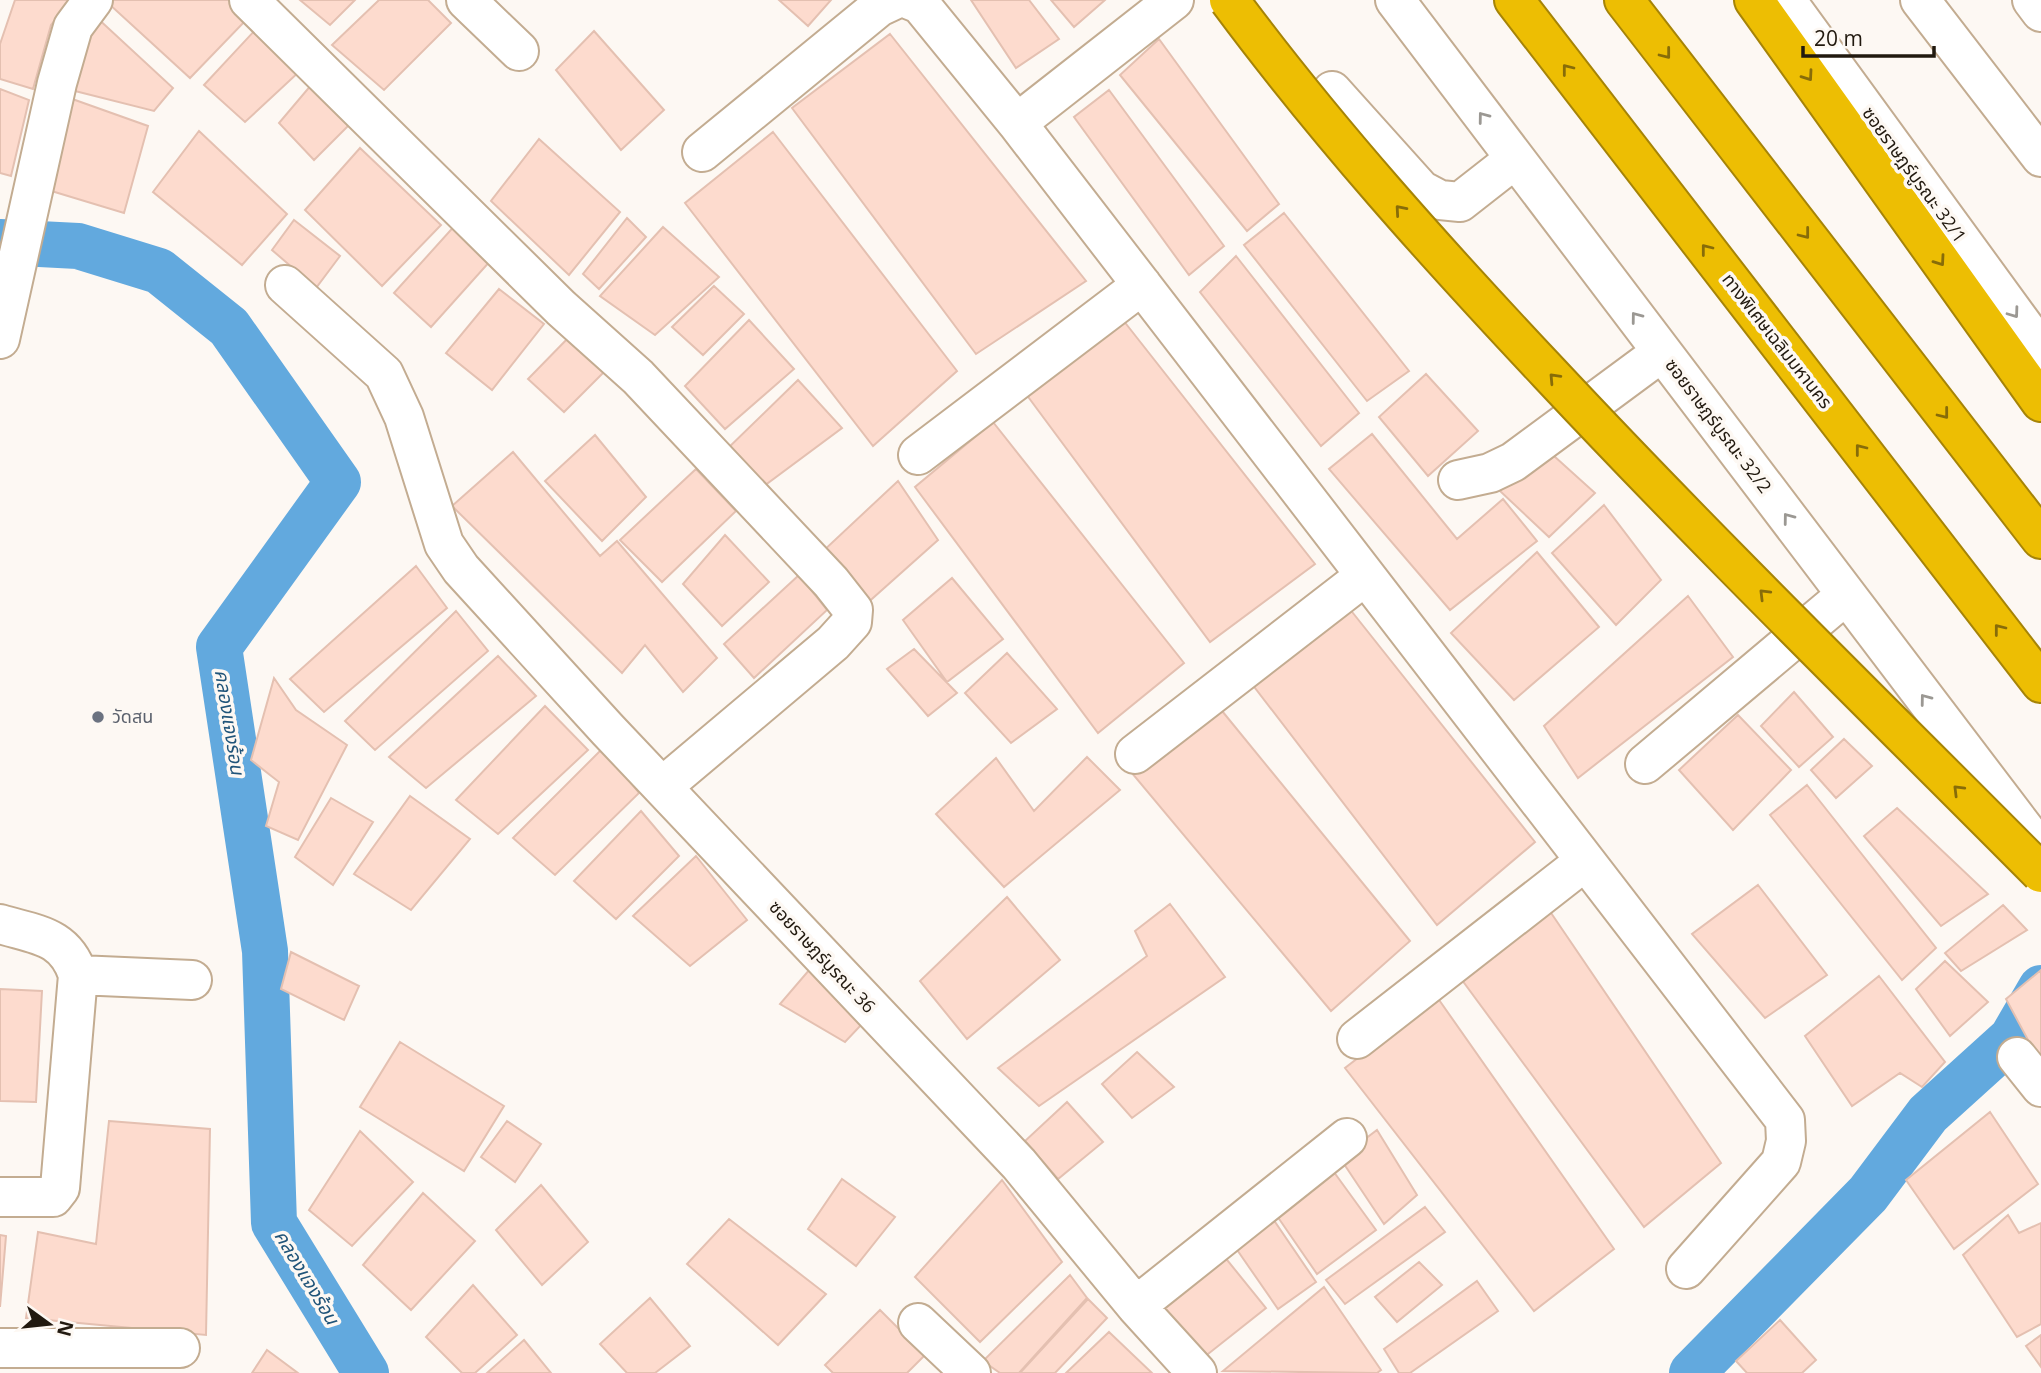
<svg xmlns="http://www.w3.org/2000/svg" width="2041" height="1373" font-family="'Open Sans','Noto Sans Thai',sans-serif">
<rect width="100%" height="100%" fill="#fdf8f3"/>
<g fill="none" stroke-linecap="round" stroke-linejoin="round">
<path stroke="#62a9de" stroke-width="46" d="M0,242L78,246L159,271L229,327L338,482L219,647L265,951L274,1223L366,1373
M1692,1373L1868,1194L1928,1114L2012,1038L2041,988"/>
</g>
<path fill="#fddbce" stroke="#e4c0b1" stroke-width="2" d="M15,0H72L51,25L33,89L0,79V44Z
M111,0H229L247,19L190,78L108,3Z
M300,0H355L330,25Z
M379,0H428L451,23L384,90L332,45Z
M779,0H831L808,26Z
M971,0H1029L1059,39L1016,68Z
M1051,0H1105L1074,27Z
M94,15L173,88L154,111L71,90Z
M258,27L301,70L245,122L204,85Z
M594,31L664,110L621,150L556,70Z
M890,34L1086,281L976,354L792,108Z
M1159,39L1279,204L1247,231L1120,75Z
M312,84L351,123L314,160L279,123Z
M0,89L29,100L11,176L0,173Z
M47,90L148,126L124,213L25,183Z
M1109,90L1224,246L1189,275L1074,117Z
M199,131L287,214L242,265L153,192Z
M773,132L957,371L873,446L685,203Z
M539,139L620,212L569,275L491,201Z
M360,148L441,225L382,286L305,210Z
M1284,213L1409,371L1367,401L1244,245Z
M627,218L646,237L599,289L583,274Z
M294,220L340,256L316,288L272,250Z
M458,222L492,259L431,327L394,293Z
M663,227L719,277L655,335L600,296Z
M1236,256L1359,413L1321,446L1200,292Z
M714,286L744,314L703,355L672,327Z
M499,289L544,324L492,390L446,353Z
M749,320L794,369L725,429L685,386Z
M1123,320L1315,564L1210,642L1026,394Z
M573,333L608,368L564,412L528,379Z
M1426,374L1478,431L1428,476L1379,417Z
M798,380L842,428L760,489L724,452Z
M993,422L1184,663L1098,733L915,487Z
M1372,434L1457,539L1503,499L1537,541L1450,610L1329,469Z
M595,435L646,497L602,541L545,481Z
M1544,447L1595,493L1549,537L1500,491Z
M513,452L600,556L617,541L717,658L683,692L645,645L622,673L452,506Z
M696,469L736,511L662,582L620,540Z
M898,481L938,540L864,606L821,553Z
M1604,505L1661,580L1616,625L1552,553Z
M725,535L769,582L722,626L683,584Z
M1537,552L1599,627L1514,700L1451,633Z
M416,566L447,608L324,712L290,679Z
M799,575L827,610L754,678L724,644Z
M952,578L1003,639L947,682L903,620Z
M1688,596L1733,657L1578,778L1544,726Z
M1345,603L1535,842L1437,925L1242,671Z
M456,611L488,651L375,750L345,721Z
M914,649L957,693L928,716L887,669Z
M1007,653L1057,709L1011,743L965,693Z
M498,656L536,696L426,788L389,757Z
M274,678L296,710L347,745L298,840L266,826L279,782L251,760Z
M1794,692L1833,737L1799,767L1761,726Z
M545,706L588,750L498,834L456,800Z
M1218,706L1410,941L1331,1011L1126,766Z
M1738,715L1791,770L1733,830L1679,770Z
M1844,739L1872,766L1836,798L1811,770Z
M603,748L639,793L555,875L513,838Z
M1087,757L1120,790L1004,887L936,814L996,758L1034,811Z
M1807,785L1936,948L1902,980L1770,815Z
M410,796L470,839L411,910L354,874Z
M331,798L373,822L333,885L295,857Z
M1897,808L1988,894L1941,926L1864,836Z
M641,811L679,856L616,919L574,881Z
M696,856L747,920L690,966L633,916Z
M1758,885L1827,975L1765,1018L1692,934Z
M1007,897L1060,960L967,1039L920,981Z
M1170,904L1225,977L1039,1106L998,1068L1147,956L1135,931Z
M2003,905L2027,930L1961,971L1945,953Z
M1547,907L1721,1163L1644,1227L1459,976Z
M291,952L359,986L344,1020L281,989Z
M1945,961L1988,1002L1950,1036L1916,989Z
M810,969L862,1024L845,1042L780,1004Z
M2041,970V1064L2006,999Z
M1879,976L1945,1062L1922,1087L1900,1073L1852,1106L1805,1036Z
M0,989L42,991L36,1102L0,1101Z
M1437,997L1614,1249L1534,1311L1345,1068Z
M400,1042L504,1106L464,1171L360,1107Z
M1137,1052L1174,1087L1132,1118L1102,1084Z
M1067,1102L1103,1142L1058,1179L1025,1141Z
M1990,1112L2038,1184L1954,1249L1906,1180Z
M109,1121L210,1129L206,1335L26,1318L38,1232L96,1244Z
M507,1121L541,1144L515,1182L481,1157Z
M1377,1130L1417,1195L1384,1224L1340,1158Z
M360,1131L413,1182L352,1246L309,1210Z
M1331,1168L1376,1230L1317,1274L1275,1213Z
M842,1179L895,1217L856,1266L808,1229Z
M1002,1180L1062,1262L980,1342L915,1277Z
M541,1185L588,1242L542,1285L496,1230Z
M423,1193L475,1241L411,1310L363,1265Z
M1425,1207L1445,1232L1345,1304L1326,1280Z
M1269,1213L1316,1282L1278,1309L1233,1244Z
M2008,1215L2019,1233L2041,1223V1324L2017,1337L1963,1255Z
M729,1219L826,1294L778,1345L687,1264Z
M0,1235L6,1236L0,1307Z
M1219,1250L1266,1308L1203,1358L1153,1305Z
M1419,1262L1442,1285L1397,1322L1375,1297Z
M1070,1275L1087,1298L1019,1373H1000L983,1361Z
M1477,1281L1498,1311L1410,1373H1399L1384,1349Z
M473,1285L517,1335L475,1373H462L426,1337Z
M1324,1287L1381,1370L1377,1373L1223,1371Z
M650,1298L690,1346L655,1373H627L600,1344Z
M1088,1299L1107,1318L1055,1373H1020Z
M880,1310L925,1355L907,1373H833L825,1365Z
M1780,1320L1816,1360L1802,1373H1747L1736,1361Z
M1109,1332L1152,1373H1066Z
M2041,1335V1367L2026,1346Z
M524,1340L551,1373H487Z
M267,1350L298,1373H252Z"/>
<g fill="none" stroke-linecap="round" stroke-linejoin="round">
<defs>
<path id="minor" d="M249,0L561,308L638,377L831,582L853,610L852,622L833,643L662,787
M466,0L519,51
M910,0L920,4L1017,123
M1174,0L1017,123L1785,1120L1786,1141L1781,1162L1686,1269
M1395,0L2041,851
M1786,0L2041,350
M1920,0L2041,157
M2032,0L2041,12
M1332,91L1421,190L1440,200L1460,202L1515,159
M702,152L879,7L894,0
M285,285L384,374L404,417L444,544L461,569L608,730L1019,1164L1136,1306L1197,1373
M0,339L57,83L73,27L93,0
M918,455L1142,285
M1458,480L1490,473L1513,462L1662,352
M1135,754L1365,576
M1645,764L1846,595
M0,924C36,935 65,935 78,975L60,1188L53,1197H0
M78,975L192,980
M1357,1039L1584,862
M2017,1057L2041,1087
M1136,1306L1347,1138
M918,1323L971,1373
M0,1348H180"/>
<path id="highway" d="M1514,0L2041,683
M1624,0L2041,539
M1754,0L2041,402"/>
</defs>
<use href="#minor" stroke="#c3ac91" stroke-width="42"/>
<use href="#highway" stroke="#a68407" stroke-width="42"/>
<use href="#minor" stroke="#fff" stroke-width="38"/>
<use href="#highway" stroke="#edbe03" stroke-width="38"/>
<defs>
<path id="highway-bridge" d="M1229,0C1327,132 1437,254 1549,373C1709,544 1876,707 2041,873"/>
</defs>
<use href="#highway-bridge" stroke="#a68407" stroke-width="42" stroke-linecap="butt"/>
<use href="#highway-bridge" stroke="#edbe03" stroke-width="38"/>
</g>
<defs><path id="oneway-chevron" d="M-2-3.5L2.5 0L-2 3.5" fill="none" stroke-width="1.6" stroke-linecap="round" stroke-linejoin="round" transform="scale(1.75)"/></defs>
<g stroke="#876c09">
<use href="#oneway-chevron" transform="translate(1666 54) rotate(52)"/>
<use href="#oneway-chevron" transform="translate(1567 69) rotate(-128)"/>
<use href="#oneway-chevron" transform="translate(1808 76) rotate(55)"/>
<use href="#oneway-chevron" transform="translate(1400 210) rotate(-131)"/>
<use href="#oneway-chevron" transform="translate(1805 234) rotate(52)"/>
<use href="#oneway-chevron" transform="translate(1706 249) rotate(-128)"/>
<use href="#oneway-chevron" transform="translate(1940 261) rotate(55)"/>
<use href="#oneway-chevron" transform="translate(1554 378) rotate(-133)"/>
<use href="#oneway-chevron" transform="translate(1944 414) rotate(52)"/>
<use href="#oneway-chevron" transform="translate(1860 449) rotate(-128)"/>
<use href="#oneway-chevron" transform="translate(1764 594) rotate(-135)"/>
<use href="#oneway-chevron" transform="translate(1999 629) rotate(-128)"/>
<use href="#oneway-chevron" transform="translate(1958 790) rotate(-135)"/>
</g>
<g stroke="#9b9893">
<use href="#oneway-chevron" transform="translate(1483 117) rotate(-127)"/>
<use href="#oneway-chevron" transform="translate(2014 313) rotate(54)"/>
<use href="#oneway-chevron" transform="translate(1636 317) rotate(-127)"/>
<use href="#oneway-chevron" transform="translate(1788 518) rotate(-127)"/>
<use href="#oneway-chevron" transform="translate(1925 699) rotate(-127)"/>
</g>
<circle fill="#6b7280" stroke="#fdf8f3" stroke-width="2.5" cx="98" cy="717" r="7"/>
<g text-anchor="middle" stroke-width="7" stroke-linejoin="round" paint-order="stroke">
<g font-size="18" fill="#21190f" stroke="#fdf8f3">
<text transform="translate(1914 175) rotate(54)" y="6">ซอยราษฎร์บูรณะ 32/1</text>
<text transform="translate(1777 341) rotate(52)" y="6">ทางพิเศษเฉลิมมหานคร</text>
<text transform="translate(1718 426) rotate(53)" y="6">ซอยราษฎร์บูรณะ 32/2</text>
<text transform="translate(822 957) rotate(47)" y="6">ซอยราษฎร์บูรณะ 36</text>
</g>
<g font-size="18" fill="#5b616d" stroke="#fdf8f3" text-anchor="start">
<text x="112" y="723">วัดสน</text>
</g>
<g font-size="19" font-style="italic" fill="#205479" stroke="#fdf8f3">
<text transform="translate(230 722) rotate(81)" y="7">คลองแจงร้อน</text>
<text transform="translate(307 1277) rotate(59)" y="7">คลองแจงร้อน</text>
</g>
</g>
<g transform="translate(49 1324) rotate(105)" stroke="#fdf8f3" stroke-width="5" paint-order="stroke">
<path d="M0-5L12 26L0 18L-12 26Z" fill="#21190f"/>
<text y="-10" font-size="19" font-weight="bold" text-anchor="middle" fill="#21190f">N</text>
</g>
<path d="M1803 46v10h131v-10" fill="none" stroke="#21190f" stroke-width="3.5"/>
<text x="1814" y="46" font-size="21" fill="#21190f" stroke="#fdf8f3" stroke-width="5" paint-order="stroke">20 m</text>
</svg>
